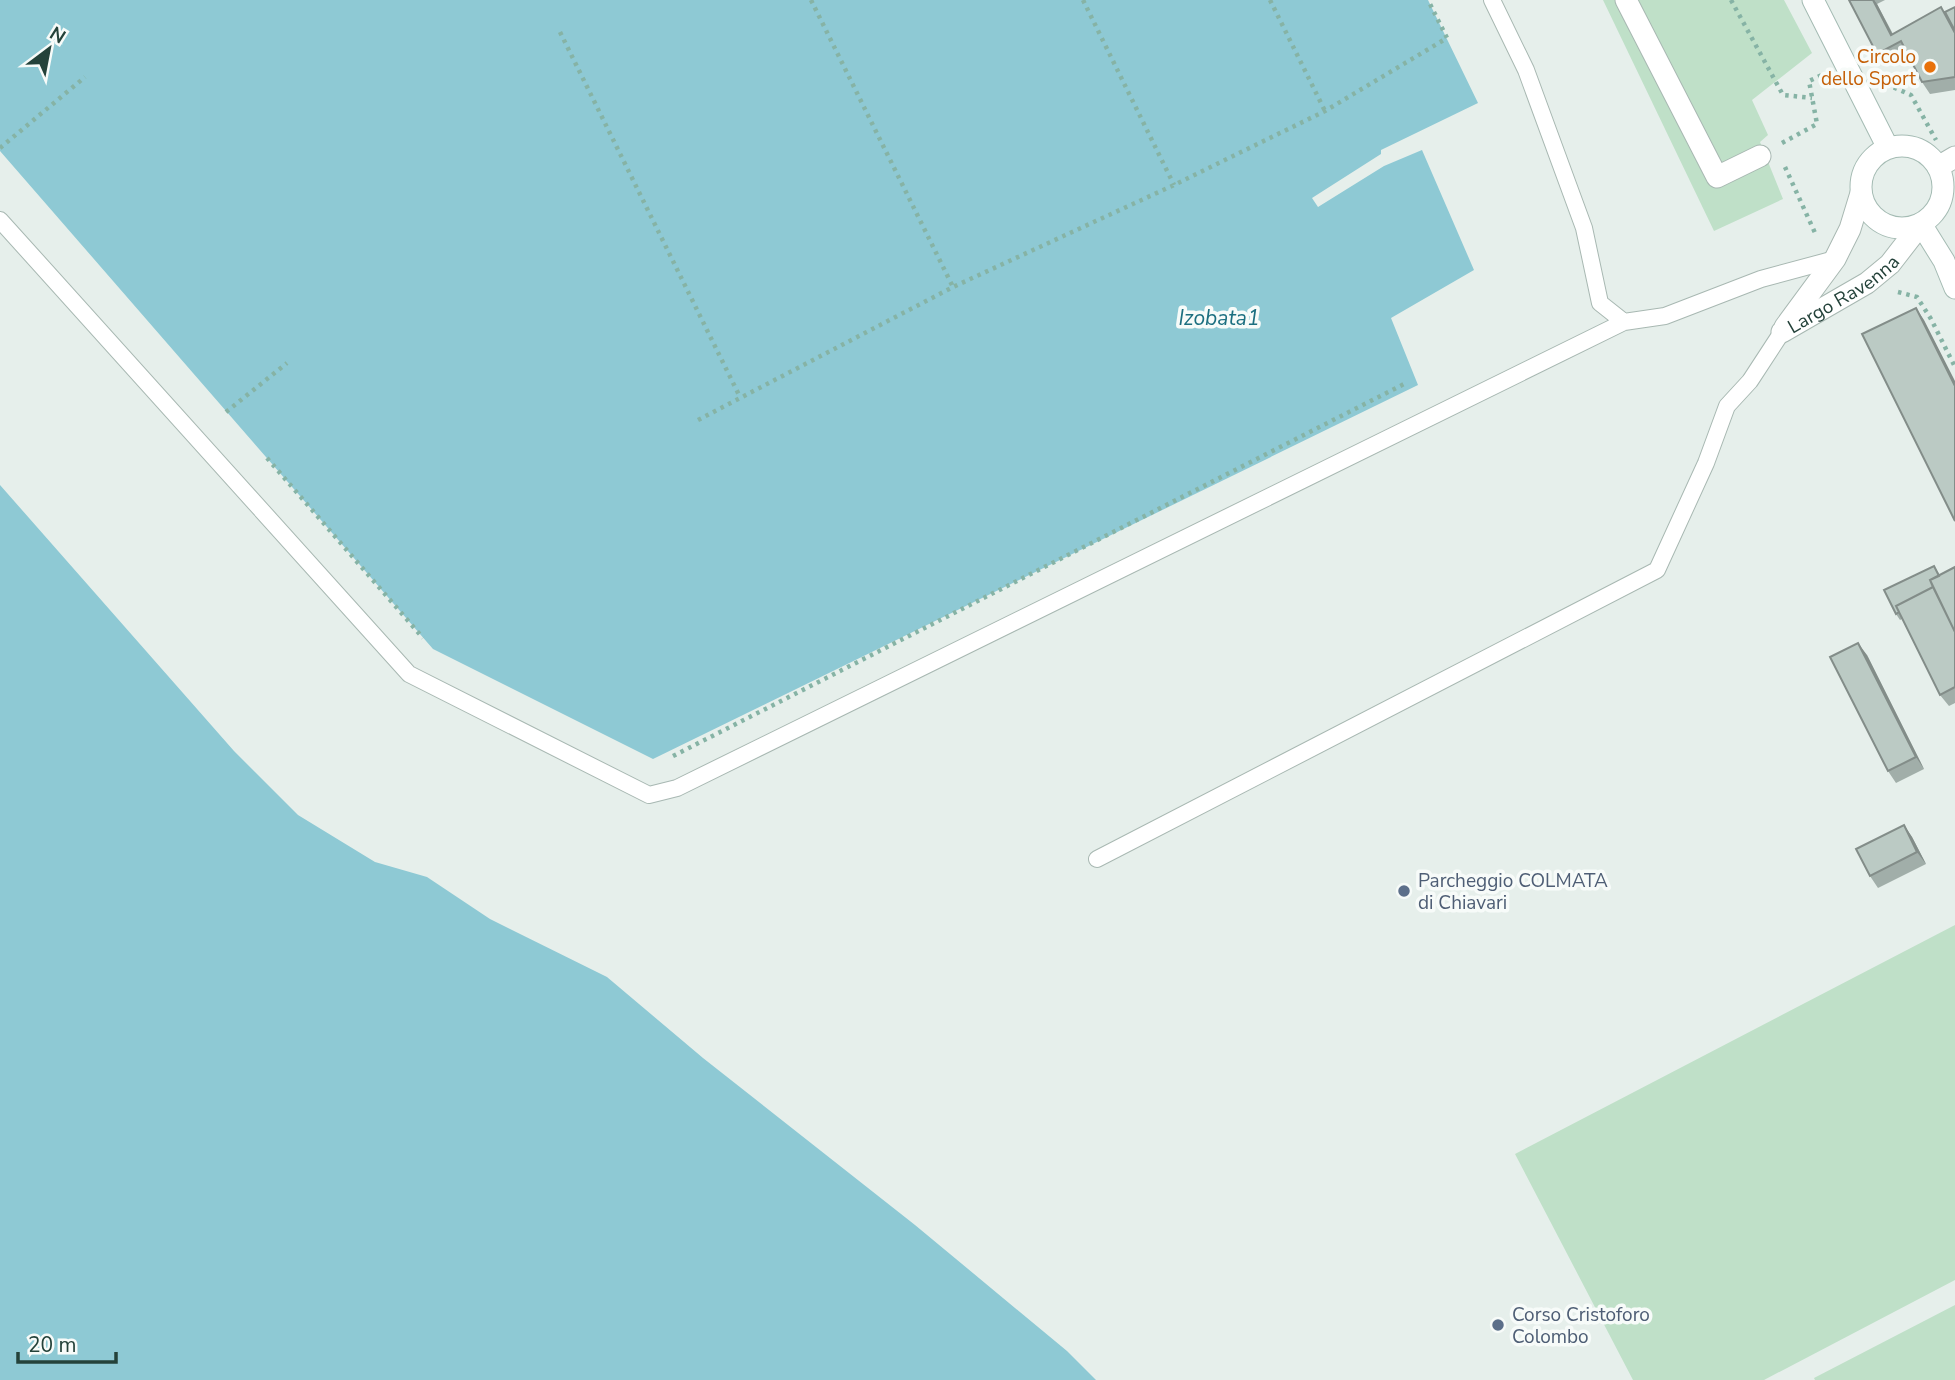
<svg xmlns="http://www.w3.org/2000/svg" width="1955" height="1380" font-family="'Nunito Sans',sans-serif">
<rect width="100%" height="100%" fill="#e6efeb"/>
<path fill="#bfe0c8" d="M1603,0H1784L1812,53L1752,100L1768,135L1760,142L1783,199L1714,231Z
M1955,925V1280L1764,1380H1633L1515,1154Z
M1955,1305V1380H1815L1814,1378Z"/>
<path fill="#8ec9d4" d="M0,0H1428L1478,103L1381,150V154L1312,198L1318,207L1384,166L1422,150L1474,270L1391,318L1418,385L653,759L433,649L0,151Z
M0,485L234,751L298,815L375,862L427,877L490,919L607,977L703,1058L915,1225L1067,1351L1096,1380H0Z"/>
<g fill="none" stroke-linecap="round" stroke-linejoin="round">
<defs>
<path id="lane" d="M1492,0L1526,70L1584,228L1600,303L1624,322L1665,316L1761,279L1835,259
M0,220L409,674L649,795L677,788L1624,322
M1097,859L1657,570L1706,463L1727,406L1750,381L1782,332"/>
<g id="street">
<path d="M1626,0L1717,177L1760,156"/>
<path d="M1938,167L1955,157"/>
<path d="M1785,327L1835,259L1850,229L1861,193"/>
<path id="s1" d="M1782,332L1867,283L1890,264L1921,224"/>
</g>
<path id="secondary" d="M1813,0L1888,148
M1861 187a41 41 0 1 1 82 0a41 41 0 1 1-82 0Z
M1921,224L1944,261L1955,288"/>
</defs>
<use href="#lane" stroke="#a8b8b2" stroke-width="18"/>
<use href="#street" stroke="#a8b8b2" stroke-width="23"/>
<use href="#secondary" stroke="#a4bbb3" stroke-width="23"/>
<path stroke="#86b3a5" stroke-width="4.5" stroke-dasharray="3.5 5" stroke-linecap="butt" d="M811,0L953,287
M1083,0L1174,185
M1270,0L1325,111
M1731,0L1783,95L1812,98
M560,32L740,397
M1886,84L1911,95L1936,140
M1782,143L1817,124L1809,81L1822,75
M0,148L85,77
M1785,167L1816,235
M1898,292L1917,297L1931,319L1955,367
M226,412L287,363
M698,420L953,287L1174,185L1325,111L1447,38L1428,0
M267,458L423,638
M673,756L1406,383"/>
<use href="#lane" stroke="#fff" stroke-width="16"/>
<use href="#street" stroke="#fff" stroke-width="21"/>
<use href="#secondary" stroke="#fff" stroke-width="21"/>
</g>
<path fill="#a1aea9" d="M1849,0H1885L1877,4L1893,34L1945,12L1955,7V90L1930,94L1922,82L1908,54L1885,66L1877,54Z
M1934,566L1940,575L1955,567V703L1949,706L1940,695L1902,619L1900,620L1896,614Z
M1867,655L1924,769L1896,783L1888,771Z
M1904,825L1912,837L1926,864L1878,888L1870,876Z"/>
<path fill="#838d89" d="M1873,0H1874L1877,4L1897,43L1891,35Z
M1916,308L1924,320L1955,381V386Z
M1858,643L1867,655L1924,769L1916,757Z
M1904,825L1912,837L1926,864L1917,852Z"/>
<path fill="#bbcac4" stroke="#838d89" stroke-width="2" d="M1849,0H1873L1891,35L1941,7L1955,33V77L1922,82L1901,41L1877,54Z
M1955,7V31L1945,12Z
M1916,308L1955,386V521L1862,334Z
M1934,566L1939,576L1930,580L1933,587L1896,606L1899,612L1896,614L1884,590Z
M1955,567V632L1930,580Z
M1933,587L1955,632V687L1940,695L1896,606Z
M1858,643L1916,757L1888,771L1830,657Z
M1904,825L1917,852L1870,876L1856,849Z"/>
<circle fill="#e8710a" stroke="#f7fbf9" stroke-width="2.5" cx="1930" cy="67" r="7"/>
<g fill="#5c6f8a" stroke="#f7fbf9" stroke-width="2.5">
<circle cx="1404" cy="891" r="7"/>
<circle cx="1498" cy="1325" r="7"/>
</g>
<g text-anchor="middle" stroke-width="7" stroke-linejoin="round" paint-order="stroke">
<g font-size="19" fill="#c56008" stroke="#f7fbf9" text-anchor="end">
<text x="1916" y="63">Circolo<tspan x="1916" dy="22">dello Sport</tspan></text>
</g>
<g font-size="19" fill="#24423a" stroke="#f7fbf9">
<text dy="7" stroke="none"><textPath href="#s1" startOffset="72">Largo Ravenna</textPath></text>
</g>
<g font-size="19" fill="#4e5e75" stroke="#f7fbf9" text-anchor="start">
<text x="1418" y="887">Parcheggio COLMATA<tspan x="1418" dy="22">di Chiavari</tspan></text>
<text x="1512" y="1321">Corso Cristoforo<tspan x="1512" dy="22">Colombo</tspan></text>
</g>
<g font-size="21" font-style="italic" fill="#1c6f80" stroke="#f7fbf9">
<text x="1219" y="325">Izobata1</text>
</g>
</g>
<g transform="translate(49 49) rotate(32)" stroke="#f7fbf9" stroke-width="5" paint-order="stroke">
<path d="M0-5L12 26L0 18L-12 26Z" fill="#24423a"/>
<text y="-10" font-size="19" font-weight="bold" text-anchor="middle" fill="#24423a">N</text>
</g>
<path d="M18 1352v10h98v-10" fill="none" stroke="#24423a" stroke-width="3.5"/>
<text x="28" y="1352" font-size="21" fill="#24423a" stroke="#f7fbf9" stroke-width="5" paint-order="stroke">20 m</text>
</svg>
